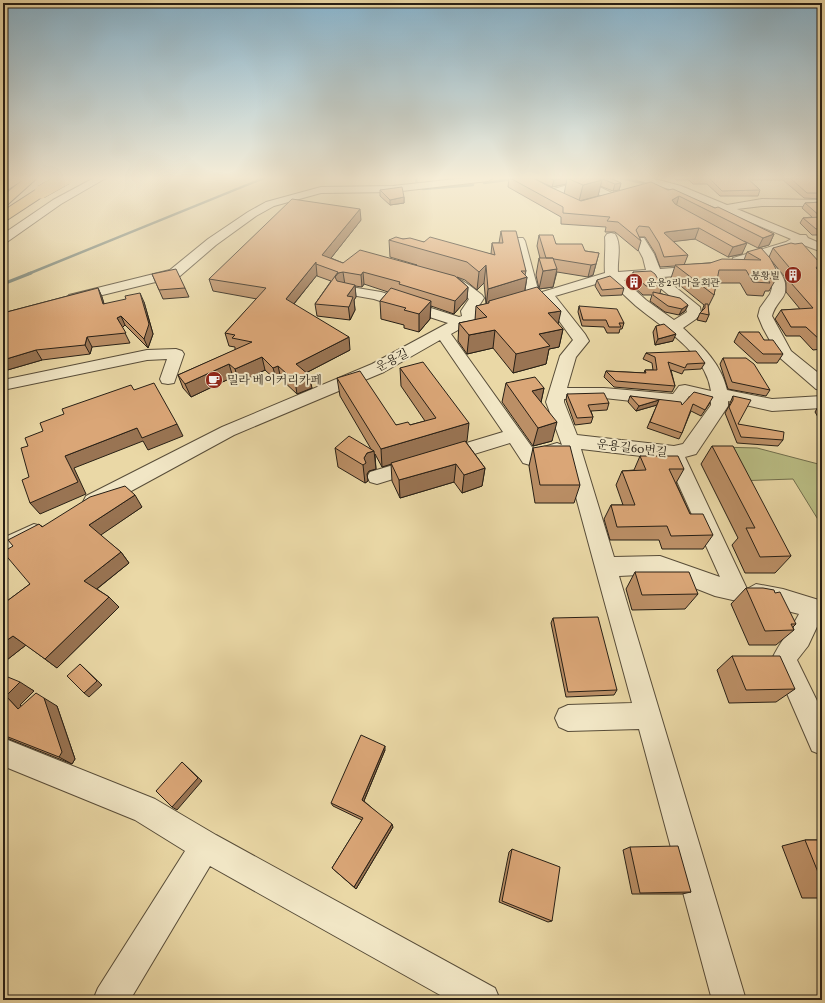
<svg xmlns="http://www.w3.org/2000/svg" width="825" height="1003" font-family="Vollkorn,'Noto Serif KR',serif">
<rect width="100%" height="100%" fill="#ead8a6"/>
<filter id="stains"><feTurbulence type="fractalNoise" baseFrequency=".005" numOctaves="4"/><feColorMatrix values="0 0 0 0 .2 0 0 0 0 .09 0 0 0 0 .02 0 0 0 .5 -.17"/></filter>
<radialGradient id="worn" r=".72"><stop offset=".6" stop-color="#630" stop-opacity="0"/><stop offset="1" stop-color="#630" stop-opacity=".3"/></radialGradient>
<path fill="#babe85" stroke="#706e4d" d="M718,447L757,448L822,465V526L793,479L736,481Z"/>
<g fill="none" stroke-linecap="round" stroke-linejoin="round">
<path stroke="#6b7b71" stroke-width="2.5" d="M416,178L417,184
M621,178L643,183
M484,183L514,179
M423,189L473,185
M28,274L264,178"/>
<path stroke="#6b7b71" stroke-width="3" d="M3,284L31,273"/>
<defs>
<path id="minor" d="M94,178H106L61,204L7,242L3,243V234L53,200Z
M465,178H493L488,181L393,192L321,193L274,206L256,216L216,245L180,276L74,302L69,301L67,298L69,295L170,270L208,239L248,212L266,202L321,187L393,186Z
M636,178H651L681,186L727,205L762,199L822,200V206H762L737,209L800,235H806L808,238L822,244V252L801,244L794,248L766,257C776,266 792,282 783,297C778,304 774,308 772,316L791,351L822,376V390L816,389L779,357L763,328L758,316L760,308L770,294L772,288L771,281L765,270L755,260L738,265L733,264L732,261L733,258L786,242L791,239L673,190L637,180Z
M585,180L616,195L617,197L616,199H608L584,187L560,194L575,203L569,206L547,195L546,193L547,191Z
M611,233L615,234C622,245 617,260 618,272L646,270L643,258L634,241L636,238H644L654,254L660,269L700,266L705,267L707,270L705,273L700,274L663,277L700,307L701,313L696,319L683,328C702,346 721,363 727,390L772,399L822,396V408L772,411L728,401V406L696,454L685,457L747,589L756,584L783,589L822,601V616L808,646L797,660L822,711V755L812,751L772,659C779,643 791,630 799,614L748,601L746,596L737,601L715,596L659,574L619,576L746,1000H712L639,729L568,731L559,727L555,718L559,709L568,705L632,703L564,453L530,465L523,463L510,443L377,484L370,482L367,477L370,472L503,432L440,340L384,372L234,435L100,508L93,510L86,508L83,502L86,496L222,427L372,364L448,323L374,299L340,293L338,290L340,287L345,286L381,292L459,317L462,316L461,311L469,299L455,287L438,282L436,279L438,276C455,272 470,286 482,295L484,298L475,312L526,296L513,241L515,238H523L525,241L539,293L605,273C604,261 606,249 605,237L607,234ZM648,278L686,309L687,312L674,320L646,300L624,280ZM606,281H609C618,289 627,298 636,306C664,329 705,352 711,391L685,385L679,386L673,394L604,388H567L576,357L589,341L585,334L555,296ZM544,300L573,340L560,356L546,402L562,445L557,443L534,450L451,334L474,321ZM689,396L711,402V405L683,444L674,446L577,435L564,402V399L604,398L678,406L684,404ZM581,449L667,459L720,577L660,556L614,557Z
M176,349L182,351L184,354L174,383L168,384L162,383L160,379L167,359L147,360L3,390V380L147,350Z
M34,524L41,526L44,532L41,538L3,557V538Z
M3,738L155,799L216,835L495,988L500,1000H449L210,866L130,1000H93L98,988L185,851L135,820L3,766Z"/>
<path id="major" d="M13,178H26L7,190L3,192V183Z
M41,188L45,189L47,192L45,195L7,220L3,221V211L37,189Z"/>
<path id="highway" d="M25,178H37L7,205L3,206V196Z"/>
</defs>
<use href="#minor" stroke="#584d39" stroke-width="2"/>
<use href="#major" stroke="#271f15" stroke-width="2"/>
<use href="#highway" stroke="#271f15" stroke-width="2"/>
<use href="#minor" fill="#f1e6c5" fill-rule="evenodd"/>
<use href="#major" fill="#e5bc73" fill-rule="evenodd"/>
<use href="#highway" fill="#e5bc73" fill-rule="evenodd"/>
<defs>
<path id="major-bridge" d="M41,192L66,178"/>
</defs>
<use href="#major-bridge" stroke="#271f15" stroke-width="14" stroke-linecap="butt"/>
<use href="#major-bridge" stroke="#e5bc73" stroke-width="13"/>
</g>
<path fill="#bb8f66" stroke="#271f15" d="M509,178L548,186L564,194L566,184L552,187L537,180V178H610L621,183L619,190L613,191L600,186L598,196L580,201L668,190L774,234L769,245L758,248L744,241L742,254L728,257L695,239L673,241L688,255L684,265L744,260L747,252L769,257L773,248L817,269L822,274V349L813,350L800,336H786L775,319L781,310L800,309L786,292V283L784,276L771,260L776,279L769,291H765L763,296L747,295L740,283H716L714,295L708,307L709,315L706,322L697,320L700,313L702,311L704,305L671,278L675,266L660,267L655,253L645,237H639L641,241L638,251L615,232H605L606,227L561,224V217L508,187Z
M671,178H822V199L804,198L783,180H749L760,190L758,196H720L707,184H693L689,180H676L674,178Z
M380,190L404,197V203L390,205L380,196Z
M822,202V235H812L800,223L803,218L812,217L802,208L805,203Z
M361,220L331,258L343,263L417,265L390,257L389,240L403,239L424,242L491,254L492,243H499L501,231L526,271L525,275L527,277L525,290L563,329L559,347L549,349L546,364L513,373L493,348L467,354L458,341L459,323L475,320L476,306L486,304L484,283L477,290L465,280L457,277L468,287L467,299L454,314L431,306L430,319L419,332L404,328V325L381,319L380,301L388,292L364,284L362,287L355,286L356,297L354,300L355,310L350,320L317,316L315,304L331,281L317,276V275L294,304L350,350L306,373L312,388L297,394L281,379L277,381L265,370L239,383L233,377L191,397L183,388L178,375L235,350V347L229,346L225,333L257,299L213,291L209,279Z
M539,235L556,244L585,251L599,253L593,275L588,277L557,272L553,287L539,289L536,275L539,258H540L537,246Z
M633,272L662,286L660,293L688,305L685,311L679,315L665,312L650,301L652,295H643L634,287L630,281Z
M152,274L185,288L189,297L163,299Z
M597,280L624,288L622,295L601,296L595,286Z
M98,288L102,297L104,304L144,302L153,334L148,348L125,325L122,327L130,343L92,347L90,354L42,360L4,371L6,377L3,378V313Z
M579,306L624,323L622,329H620L619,333H607L604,327L582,326L578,312Z
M656,326L673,341L655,345L653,332Z
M739,332L764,340L783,354L777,363H757L734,342Z
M646,353L705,363L701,369L684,370L682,374L671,370L675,386L672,392L614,387L604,377L606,371L644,373L645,370H653L652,363L643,359Z
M723,358L770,390L766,396L728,389L720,364Z
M400,368L467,441L466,442L485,468L482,486L462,493L454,482L400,498L392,481L391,464L382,467L375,454L376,469L369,471L367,474L368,481L365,483L338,467L335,448L371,449L340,396L337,378L396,425H410L425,421L401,386Z
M506,383L544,388L541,402L552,441L533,446L502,402Z
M567,394L609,403L607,410L591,411L593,417L591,423L575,425L566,400Z
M630,396L682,405L710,403L701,416L691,411L682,433L679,439L647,428L657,405L636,411L628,402Z
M733,396L738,424L783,440L778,446L737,443L725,413L729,406L730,403Z
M819,405H822V424L815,412Z
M712,446L791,556L775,573H745L732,545L738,538L701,464Z
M533,448L580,485L574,503H535L529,466Z
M640,456L684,469L676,483L690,514L713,535L703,549H662L659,540H610L604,519L611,505H623L616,485L622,471L634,470Z
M142,507L100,535L121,552L129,563L97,589L109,597L119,607L57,668L26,645L3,663V604L30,584L13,546L42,527Z
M635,572L698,594L685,609L632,610L626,589Z
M746,588L796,624L793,627L794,630L776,645H749L731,604Z
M553,618L617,690L614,695L566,697L551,623Z
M732,656L795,689L776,702L729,703L717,670Z
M3,675L34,691L20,705L21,706H57L75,759L72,764L4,737H3Z
M385,750L364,801L393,827L356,889L332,868L362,820L333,806L331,803Z
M805,840H822V898H802L782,846Z
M630,847L691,892L682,894H632L623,850Z
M512,849L552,921L548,922L499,902L509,852Z"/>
<path fill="#997453" stroke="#271f15" d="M563,178H585H567L566,184L552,187L554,180Z
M602,180L598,196L579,201L583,185Z
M621,183L619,190L613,191L615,184Z
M679,196L676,207L672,200Z
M404,197V203L390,205V200Z
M360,209L361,220L324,267L322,255Z
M699,228L695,239L662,243L664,233L666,232Z
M774,234L769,245L758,248L763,238Z
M747,243L742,254L728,257L733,247Z
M316,262V264L317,275L288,311L286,299Z
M596,264L593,275L588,277L591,265Z
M486,265L484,283L477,290L479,272Z
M557,269L553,287L539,289L543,271Z
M343,272L345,285L337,289L335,277L338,273Z
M363,272L364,284L362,287L361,275Z
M527,277L524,295L489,301V306L486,307L488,289Z
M355,285L356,297L354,300L355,310L350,320L347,296Z
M468,287L467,299L454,314L455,301Z
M98,288L102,297L107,314L103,304Z
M140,293L144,302L153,334L148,348L144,339Z
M431,301L430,319L419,332V314Z
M688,305L685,311L679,315L682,309Z
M561,311L557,329L548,313Z
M121,316L125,325L122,328L117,318Z
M563,329L559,347L549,349L546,364L513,373L516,354L539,334Z
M495,330L493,348L467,354L469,335Z
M676,334L673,341L655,345L658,339Z
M87,337L92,347L90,354L85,345Z
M349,337L350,350L298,377L296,364Z
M36,350L42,360L4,371L6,377L3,378V360Z
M262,357L265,370L239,383L235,369Z
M229,364L233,377L191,397L185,384Z
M278,366L281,379L277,381L273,368Z
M309,375L312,388L297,394L295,381Z
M544,388L540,407L532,391Z
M659,400L657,405L636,411L639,406Z
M557,422L552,441L533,446L538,428Z
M469,423L467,441L382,467L381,449Z
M177,424L183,436L148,450L143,441L74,468L86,494L40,514L30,503L65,456L137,428Z
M374,451L376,469L369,471L367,474L368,481L365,483L363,465L364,458L367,453Z
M456,464L454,482L400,498L399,480Z
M485,468L482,486L462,493L464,475Z
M135,495L142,507L98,537L89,525Z
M121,552L129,563L94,591L84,581Z
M109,597L119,607L57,668L45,659Z
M13,636L26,645L3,663V643Z
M80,664L102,685L89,697L84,693Z
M20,682L34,691L20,705L32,717L18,709L6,696Z
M44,698L57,706L75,759L72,764L59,757Z
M385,746V750L363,803L362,800Z
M182,762L202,781L177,810L172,807Z
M392,824L393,827L356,889L354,887Z"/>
<path fill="#daa677" stroke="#271f15" d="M510,178H533L548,186L581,201L651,182L668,190L673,189L715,208L718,207L774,234L763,238L679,196L672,200L675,204L747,243L733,247L699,228L666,232L664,233L688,255L664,257L659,243L649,227L639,226L636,230L641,241L618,222L607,221L610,217L563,213V207Z
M549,178H563L554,180Z
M567,178H598L602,180L583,185Z
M600,178H610L621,183L615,184Z
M694,178H747L760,190L722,191L709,178Z
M790,178H822V193H807Z
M402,187L404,197L390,200L380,190Z
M292,199L360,209L322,255L343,263L360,250L455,276L468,287L455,301L399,284L400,282L363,272L361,275L343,272L338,273L335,277L337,281L355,285L347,296L353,297L349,307L315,304L338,272L316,264V262L286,299L349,337L296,364L309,375L295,381L278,366L273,368L262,357L235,369L229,364L185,384L178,375L252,342L232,338L235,335L225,333L266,288L209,279Z
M822,202V229H816L803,218L821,217L805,203Z
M501,231H516L526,271H521L527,277L488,289L486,265L479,272L467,262L389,240L396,237L403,239L410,238L424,242L430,237L495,255L492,243H503Z
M539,235H553L556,244H582L585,251L599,253L596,264L591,265L554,259L553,258H546Z
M791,243L795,244L802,243L820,263L816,268L822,274V340H820L806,327H791L781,310L813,308L791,283V273L789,267L773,248Z
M761,248L770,258L776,269L777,275L776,279L767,278L770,283L753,282L746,270H719L714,295L675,265L710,263L722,259L761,260L747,252Z
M539,258H553L557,269L543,271Z
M176,269L185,288L159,290L152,274Z
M651,271L655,274L662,286H646L637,278L633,272Z
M610,276L624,288L602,290L597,280Z
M537,287L561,311L548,313L563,329L539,334L550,346L516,354L495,330L469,335L459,323L487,317L476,306L489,303V301Z
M98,288L103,304L126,299L125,296L140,293L149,324L144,339L121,316L117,318L126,333L87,337L85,345L36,350L3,360V313Z
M391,288L431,301L419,314L404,310L406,308L380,301Z
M653,292L680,298L688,305L682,309L668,306L653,295Z
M705,304H708L709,315L700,313L705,308Z
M579,306L617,309L624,323H619L621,327H609L606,320H583Z
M664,324L676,334L658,339L656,326Z
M739,332H759L764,340H773L783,354H763Z
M696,351L705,363L687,364L685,368L668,362L675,386L616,381L606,371L646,373L645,370H657L655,357L646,353Z
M723,358H746L754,364L770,390L732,382Z
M423,362L469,423L381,449L337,378L360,371L396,425L408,422L410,425L436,418L400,368Z
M535,377L544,388L532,391L557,422L538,428L506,383Z
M154,383L177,424L142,438L137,428L65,456L78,482L30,503L22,480L29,477L21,448L28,446L25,438L43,431L40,423L64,414L62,409L131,385L134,390Z
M694,392L713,397L705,410L693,404L682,433L650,422L659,400L639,406L630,396L681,402L682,405Z
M604,393L609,403L588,405L593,417L577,418L567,394Z
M733,396L751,400L738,424L784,432L783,440L741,437L729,407L733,400Z
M349,436L374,451L367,453L364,458L366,463L363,465L335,448Z
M465,441L485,468L464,475L456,464L399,480L391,463Z
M544,446H570L580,485H540L533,448Z
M712,446H733L791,556L760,557L746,528H755Z
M640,456H678L684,469H669L690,514H703L713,535L671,536L667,526L617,527L611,505H635L622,471L646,470Z
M125,486L135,495L89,525L121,552L84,581L109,597L45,659L13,636L3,643V604L30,584L3,552L13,546L8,540L39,524L42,527L90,497Z
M635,572H689L698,594L642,595Z
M746,588H763L774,590L775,593L780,592L796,624H791L794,630L765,631Z
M598,617L617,690L568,692L553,618Z
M732,656H780L795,689L746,690Z
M80,664L97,681L84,693L67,676Z
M3,675L20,682L6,696L18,709L36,693L44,698L62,752L59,757L3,735Z
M361,735L385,746L362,800L392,824L354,887L332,868L363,818L331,803Z
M182,762L198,778L172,807L156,791Z
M805,840H822V882Z
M678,846L691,892L640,893L630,847Z
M512,849L560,867L552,921L502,901Z"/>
<linearGradient id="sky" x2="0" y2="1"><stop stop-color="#88b6d1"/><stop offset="0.56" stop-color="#f6edd7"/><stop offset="1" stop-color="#f6edd7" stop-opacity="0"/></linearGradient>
<rect width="825" height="318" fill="url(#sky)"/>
<defs>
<symbol id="building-disc" viewBox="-11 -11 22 22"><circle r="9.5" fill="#8f2418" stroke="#f1e6c5"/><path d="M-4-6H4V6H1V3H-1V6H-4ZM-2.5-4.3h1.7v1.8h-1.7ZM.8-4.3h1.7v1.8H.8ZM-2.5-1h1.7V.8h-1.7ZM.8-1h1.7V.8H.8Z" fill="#fff"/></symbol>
<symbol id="cafe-disc" viewBox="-11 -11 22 22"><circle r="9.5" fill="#8f2418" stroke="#f1e6c5"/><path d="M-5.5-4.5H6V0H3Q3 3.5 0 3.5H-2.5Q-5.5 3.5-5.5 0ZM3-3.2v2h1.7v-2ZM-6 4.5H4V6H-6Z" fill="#fff"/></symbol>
</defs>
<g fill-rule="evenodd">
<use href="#building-disc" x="783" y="265" width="20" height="20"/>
<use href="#building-disc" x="624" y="272" width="20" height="20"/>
<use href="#cafe-disc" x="204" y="370" width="20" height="20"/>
</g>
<g text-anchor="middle" stroke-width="4" stroke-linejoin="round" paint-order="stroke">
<g font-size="10" fill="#271f15" stroke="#f1e6c5" text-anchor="end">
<text x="780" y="279">봉황빌</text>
<text x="647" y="286" text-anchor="start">운용2리마을회관</text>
</g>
<g font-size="12" fill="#271f15" stroke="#f1e6c5">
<text transform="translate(392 360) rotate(-27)" y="4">운용길</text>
<text transform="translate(632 448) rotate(7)" y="4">운용길60번길</text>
</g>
<g font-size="12" fill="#271f15" stroke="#f1e6c5" text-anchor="start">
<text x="227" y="384">밀라 베이커리카페</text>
</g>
</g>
<rect width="825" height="1003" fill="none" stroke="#ead8a6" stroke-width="16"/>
<rect x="4" y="4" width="817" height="995" fill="none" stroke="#271f15" stroke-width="2"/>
<rect x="8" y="8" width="809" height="987" fill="none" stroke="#271f15"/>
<rect width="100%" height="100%" filter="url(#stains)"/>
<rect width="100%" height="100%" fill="url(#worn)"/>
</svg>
